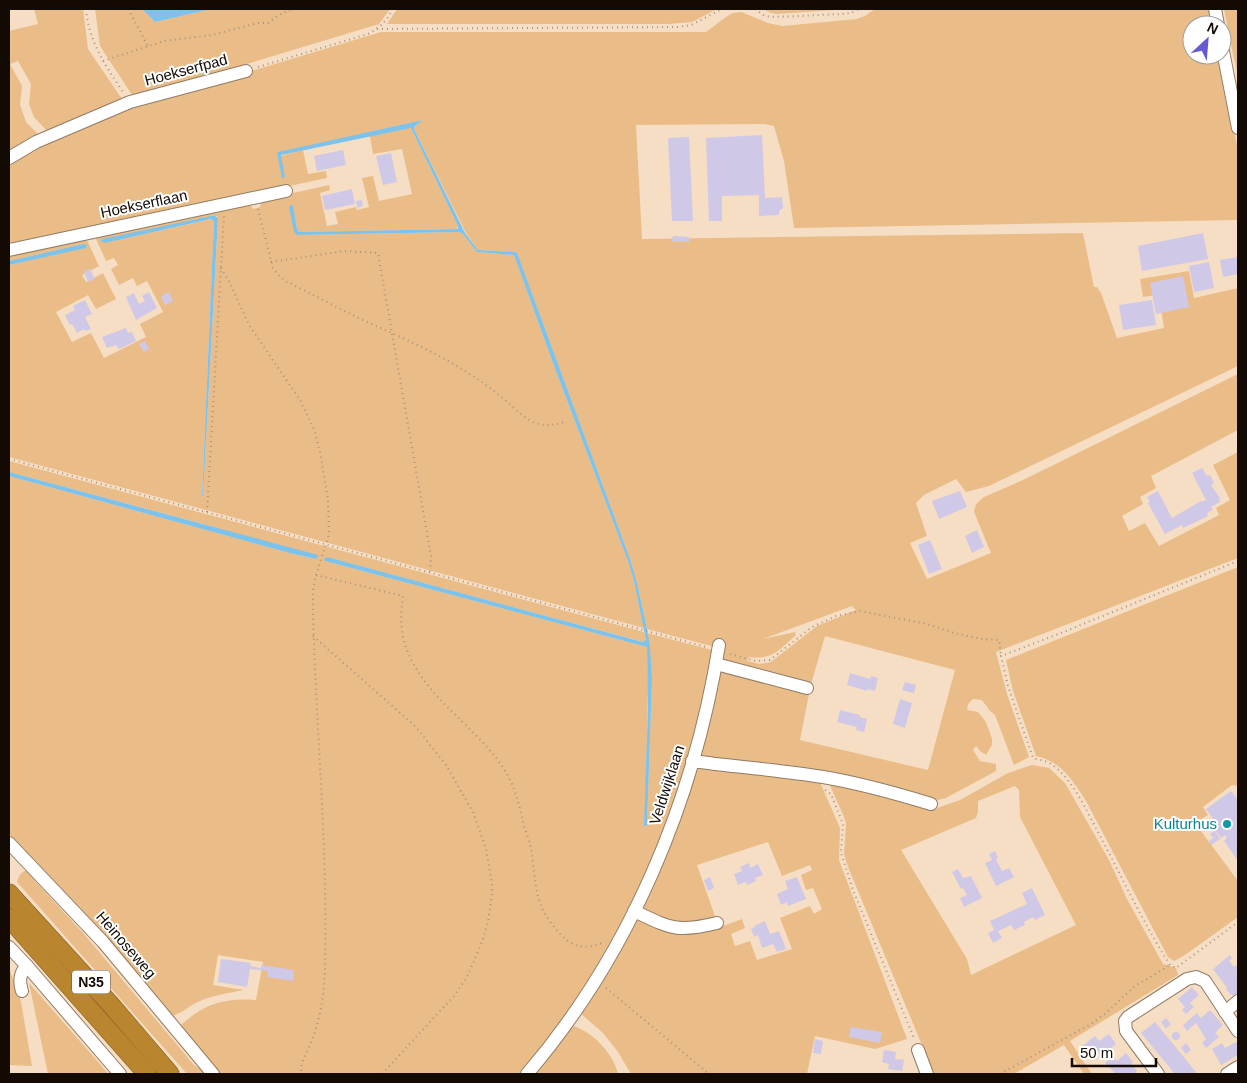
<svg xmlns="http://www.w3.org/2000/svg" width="1247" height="1083" font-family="Arial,sans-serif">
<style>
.green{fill:#eabc87;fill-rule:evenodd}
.water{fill:#7cc2eb}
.building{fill:#d0c8e7}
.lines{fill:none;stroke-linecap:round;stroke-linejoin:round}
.minor-casing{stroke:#917b63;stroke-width:14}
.highway-casing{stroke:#7f5a1f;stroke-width:19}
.path{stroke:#a69380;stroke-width:2;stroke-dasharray:1 4;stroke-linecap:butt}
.minor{stroke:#fff;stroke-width:12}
.highway{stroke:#b9852e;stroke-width:18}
.culture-dot{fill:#0f9aa8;stroke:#fff;stroke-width:2}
.labels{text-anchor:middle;stroke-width:4;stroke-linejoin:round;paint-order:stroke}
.shield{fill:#fff;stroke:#59544f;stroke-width:1}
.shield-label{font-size:14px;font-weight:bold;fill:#120a03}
.street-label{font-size:15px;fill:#120a03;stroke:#fff}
.culture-label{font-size:15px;fill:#0d838f;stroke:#fff;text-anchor:end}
</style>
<rect width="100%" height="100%" fill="#f6dec4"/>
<g class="green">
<path d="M34,9H83L88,49L124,102L49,133L34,117L29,104L31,84L18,61L10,64L22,86L20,105L26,122L41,137L9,154V31L38,24Z"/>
<path d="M95,9H142L155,22L212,9H390L379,24L134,98L100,46Z"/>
<path d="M397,9H717L692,22L668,24H387Z"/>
<path d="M762,9H761H851L776,14L771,13Z"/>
<path d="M875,9H1209L1213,25H1192V55H1219L1238,150V220L794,228L784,161L774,126L764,124L636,125L642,239L1083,233L1094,287H1097L1101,293L1117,338L1164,328L1159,295L1143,297L1140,279L1189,271L1194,298L1238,288V366L989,486L966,492L956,479L924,495L916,503L927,536L910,543L927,579L991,553L974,512L976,504L984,497L1023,480L1238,374V430L1151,476L1156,488L1140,497L1143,504L1122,516L1129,531L1145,523L1159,546L1219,515L1216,508L1230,500L1213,465L1238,452V558L996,652L1007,694L1029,757L1014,765L995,715L990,711L982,700L973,699L968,704L967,710L978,712L986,722L992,739V745L986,755L980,751L976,746L973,750L980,761L996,764V771L946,798L933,801L700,757L715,647L647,629L637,583L630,559L517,254L514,252L478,250L466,233L414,129L415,126L423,120L277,153L285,177L280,156L303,150L308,174L326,171L327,178L9,246V163L14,159L75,129L138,105L381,32H706L726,17L733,13L741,12L768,23L782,26L857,19L865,16ZM852,606L856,610L817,626L771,662L760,664L747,661L749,657C773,660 779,650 796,635L795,632L763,639ZM825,636L955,670L928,770L800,740L811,684Z"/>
<path d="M1224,9H1238V78Z"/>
<path d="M409,128H411L458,226L457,229L299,232L297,229L293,206L297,235L459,232L463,234L477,252L514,255L554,366L628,561L634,581L644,628L9,457V265L87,247L83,244L9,261V253L85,240L88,242L99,266L82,275L86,282L103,273L116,299L96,309L88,295L56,312L72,342L91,333L104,358L146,337L140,324L163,312L147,281L137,286L133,278L119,285L111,269L118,265L114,258L106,261L95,237L250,204L253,209L260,207L262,200L329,185L330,190L320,193L327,226L338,224L335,212L356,207L357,210L369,207L362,178L373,176L379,201L412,194L402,149L373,154L370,136ZM217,216L218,218L203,496L202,497L214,221L212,219L105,243Z"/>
<path d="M9,461L644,632L646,640L644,642L326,557L325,561L647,647L648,687L645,827L647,825L652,679L647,633L712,650L714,653L689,760L642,888L593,978L522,1074H220L180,1027L182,1024C206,1003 225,998 256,1000L263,962L218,955L213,985L244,990C229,993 213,995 198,1002C188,1006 182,1014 171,1016L53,881L9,834V476L293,554L316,559L207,525L9,472Z"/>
<path d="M1238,567V786L1232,785L1203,807L1208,815L1195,823L1238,881V917L1185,955L1174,961L1168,957L1086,801C1073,781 1061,761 1036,756L1013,691L1006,660Z"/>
<path d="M1032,765L1049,768L1065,783L1109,860L1127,899L1163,964L1176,968L1178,975L1070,1041L1092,1074H1084L1064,1045L1014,1074H934L848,867L844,854L846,823L844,817L828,781L937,808L960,800L1008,773ZM1015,786L1019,790L1020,817L1076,925L971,975L967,959L901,850L976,818L978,812V801Z"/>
<path d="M697,768L819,780L840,828L839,860L907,1039L875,1049L815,1036L807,1074H631L618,1052L603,1033L579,1012L635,916C649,922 664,931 678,934C699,937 723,926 742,919L745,928L731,934L735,946L750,941L757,960L792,949L780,918L810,906L814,914L822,909L813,888L806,890L801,875L812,870L810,865L782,876L768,842L697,865L716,919L685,926L641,910Z"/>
<path d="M28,870L34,880L84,934L194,1065L207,1074H187L17,882C19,876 21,871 28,870Z"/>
<path d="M9,968L21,1002L32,1066L9,1065Z"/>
<path d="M29,983L100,1064L108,1074H48Z"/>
<path d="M569,1025C591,1029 613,1053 618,1074H531Z"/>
</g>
<g class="water">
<path d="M142,9H212L155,22Z"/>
<path d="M423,120L415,126L414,129L465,233L478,250L514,252L517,253L630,559L637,583L647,629L650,648L652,679L647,825L646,826H644L648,707L647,647L325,561L324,559L327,557L643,642L646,640L634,581L628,561L554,366L514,255L477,252L463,234L459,232L297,235L294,232L289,207L291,205L293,206L297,229L299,232L458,229V226L411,128L281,155L285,177L282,178L277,153L278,152Z"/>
<path d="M211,216H215L218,218L203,496L202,497L214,221L211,219L105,243L100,241L102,239Z"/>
<path d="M83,244L87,245L86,248L9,265V261Z"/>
<path d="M9,472L318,555V556L316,559L293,554L9,476Z"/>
</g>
<g class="building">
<path d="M762,135L765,198L782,197L783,208L779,211V215L759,216V195L722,196V221H709L706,138Z"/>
<path d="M689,137L693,221H672L668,138Z"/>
<path d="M343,150L346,165L317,171L314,156Z"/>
<path d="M391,153L397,182L383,185L376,156Z"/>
<path d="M352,189L355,204L325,210L322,196Z"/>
<path d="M362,200L363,206L357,208L356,201Z"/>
<path d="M1203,233L1208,259L1142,271L1138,246Z"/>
<path d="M673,236L689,237V242H672Z"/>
<path d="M1238,257V274L1223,277L1220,260Z"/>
<path d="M1209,262L1214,288L1194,292L1189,266Z"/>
<path d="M90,269L95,279L88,282L84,272Z"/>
<path d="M1183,276L1189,307L1156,314L1150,283Z"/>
<path d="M149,292L157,308L136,320L126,297L134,293L139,304L145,301L142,296Z"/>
<path d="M169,292L173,301L165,305L161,296Z"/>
<path d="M85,300L92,314L85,317L91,329L85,331L84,329L77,333L72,324L70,325L65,315L75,310L73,306Z"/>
<path d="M1152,300L1156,325L1123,330L1119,305Z"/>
<path d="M126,328L128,333L132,332L136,341L119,349L116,345L107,348L102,337Z"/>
<path d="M145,341L149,349L144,352L139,344Z"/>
<path d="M1202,468L1207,476L1210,475L1214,483L1211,485L1220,498L1219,499L1220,502L1211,507L1213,510L1207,513L1208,515L1206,517L1183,528L1182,525L1165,534L1148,503L1150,502L1147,497L1158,491L1172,518L1201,501V502L1206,500L1192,473Z"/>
<path d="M960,491L967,507L939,519L932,501Z"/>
<path d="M977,530L984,547L972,553L965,536Z"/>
<path d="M930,540L942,569L929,574L918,545Z"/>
<path d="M850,673L870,679L871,676L878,678L875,691L867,689V691L847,685Z"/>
<path d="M905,682L916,685L914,693L902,690Z"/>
<path d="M900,699L912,703L905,728L893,724Z"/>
<path d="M840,710L860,715V717L867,719L864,732L856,730L857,727L837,722Z"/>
<path d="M1231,791L1238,800V861L1224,841L1227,838L1225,835L1221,838L1210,823L1214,820L1206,809Z"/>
<path d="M1215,831L1220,839L1211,845L1209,841L1213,838L1210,834Z"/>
<path d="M995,851L998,858L996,859L1002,871L1009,868L1014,877L996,886L985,863L992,860L989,854Z"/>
<path d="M749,863L750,868L758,864L763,875L755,878L756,881L747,885L746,882L738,885L734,874L742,871L740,867Z"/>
<path d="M958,869L963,878L971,876L982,898L964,907L960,898L967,895L963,888L961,889L952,872Z"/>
<path d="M710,877L714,888L708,891L704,880Z"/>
<path d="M797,877L806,899L788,906L787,902L781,905L777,894L788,889L785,881Z"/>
<path d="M1032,888L1045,915L1035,920L1033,917L1024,922L1025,925L1014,930L1011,925L998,931L1002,938L993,943L988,933L994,930L990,921L1027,904L1022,893Z"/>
<path d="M765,921L770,934L779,931L786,949L777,952L773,944L762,948L758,935L754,937L751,929L755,927L754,926Z"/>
<path d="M1230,955L1232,958L1229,961L1234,967L1238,965V968L1236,970L1238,973V995L1235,998L1232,994L1231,995L1226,989L1227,988L1213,969Z"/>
<path d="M221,959L251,963L250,966L261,968V965L294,970L293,981L267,977L268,971L250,969L247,987L218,982Z"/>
<path d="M1192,987L1199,995L1190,1003L1194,1007L1186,1014L1182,1010L1185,1007L1178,999Z"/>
<path d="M1210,1010L1223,1025L1215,1033L1219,1037L1206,1048L1202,1043L1206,1039L1196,1023L1187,1031L1183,1025L1197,1013L1201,1018Z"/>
<path d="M1166,1018L1171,1024L1166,1029L1161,1022Z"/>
<path d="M1155,1022L1196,1072L1194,1074H1175L1141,1033Z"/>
<path d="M851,1027L882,1032L880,1043L849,1037Z"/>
<circle cx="1176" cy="1036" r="4"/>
<path d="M1109,1034L1116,1044L1101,1056L1094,1046L1086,1053L1081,1047L1095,1036L1099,1041Z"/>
<path d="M815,1039L823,1041L821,1054L813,1053Z"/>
<path d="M1236,1042L1238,1045V1055L1221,1065L1212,1049L1222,1043L1225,1048Z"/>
<path d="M1186,1043L1191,1050L1186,1054L1181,1048Z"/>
<path d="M884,1050L896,1052L895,1059L904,1060L902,1071L888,1069L889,1064L882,1062Z"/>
<path d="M1126,1053L1133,1062L1131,1064L1137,1071L1134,1074H1116L1105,1063L1113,1056L1117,1061Z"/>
</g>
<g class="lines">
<defs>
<g id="minor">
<path d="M1215,9L1218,25"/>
<path d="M1222,46L1238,128"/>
<path d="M9,158L36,142L130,102L246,71"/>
<path d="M9,250L286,191"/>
<path d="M716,664L807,688"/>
<path d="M692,761C736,767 780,770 823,777C859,783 895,793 931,804"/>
<path d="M9,843L103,942L213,1074"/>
<path d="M634,911C670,928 676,933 717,923"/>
<path d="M9,947L27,966L120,1074"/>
<path d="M22,991C19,981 19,973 27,966"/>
<path d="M1225,1012L1238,1001"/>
<path d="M918,1050L927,1074"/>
<path d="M527,1074C630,954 694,801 719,645"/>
<path d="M1158,1074L1126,1031L1125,1021L1128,1017L1187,979L1196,977L1205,981L1238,1031"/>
<path d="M1227,1074L1238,1067"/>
</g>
<g id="highway">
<path d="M9,893L112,1006L170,1074"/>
<path d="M9,918L147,1074"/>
</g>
</defs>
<use href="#minor" class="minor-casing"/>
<use href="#highway" class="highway-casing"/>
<g class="path">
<path d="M86,9C89,42 105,65 123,92"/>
<path d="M128,9L148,46"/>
<path d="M317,9H318"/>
<path d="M755,9L765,16L774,17L842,14L850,13L860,9"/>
<path d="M377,29L679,27L691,25L722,9"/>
<path d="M103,61L164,41L212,35L258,23H268L279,15L292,9"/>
<path d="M258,67L368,34C380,28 387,20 393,9"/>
<path d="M258,209L273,268L278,275L287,282C317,296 346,313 376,326C419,345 462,365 499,395C521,412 532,433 564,422"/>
<path d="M271,262L344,251L378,253L431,556L430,572"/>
<path d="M221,268L229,281L249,325L300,400L314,429L320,452L328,499L329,534L316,575L313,590V612C316,731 328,849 325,968C324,995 320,1025 308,1049C305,1058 299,1065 302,1074"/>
<path d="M9,459L706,647"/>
<path d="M207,512L224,215"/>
<path d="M1238,561L1061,633L1001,656L1008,686L1033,758C1040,760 1048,761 1054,766C1074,782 1085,808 1097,830C1121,875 1142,921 1170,965L1176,968L1238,922"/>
<path d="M316,575L403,596C401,611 400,626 404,641C420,696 474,723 504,769C516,788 519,805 524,826C527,835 531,845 532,855C535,878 535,901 549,920C564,941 576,953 602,943"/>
<path d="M313,636L415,726L446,765L473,812L486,849L492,884V895L488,922L482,942L467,977L454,996L382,1074"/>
<path d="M730,654L756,661L770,660L812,627L836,616L860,611L927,624L954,633L982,639L999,640L1001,656"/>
<path d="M825,790L831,794L843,824L841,853L853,890L914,1038"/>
<path d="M606,988L709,1074"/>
<path d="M1000,1074L1091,1024L1106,1013L1135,986L1170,965"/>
</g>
<use href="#minor" class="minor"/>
<use href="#highway" class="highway"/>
</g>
<circle class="culture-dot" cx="1227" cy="824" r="5"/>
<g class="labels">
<rect class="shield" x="72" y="970.5" width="38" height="23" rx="4"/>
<g class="shield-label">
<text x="91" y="987">N35</text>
</g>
<g class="street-label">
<text transform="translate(186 70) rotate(-15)" y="5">Hoekserfpad</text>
<text transform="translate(144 204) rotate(-12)" y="5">Hoekserflaan</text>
<text transform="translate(667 785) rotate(-72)" y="5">Veldwijklaan</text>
<text transform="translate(126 945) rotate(49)" y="5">Heinoseweg</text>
</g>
<g class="culture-label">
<text x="1217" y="829">Kulturhus</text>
</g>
</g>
<rect width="1247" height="1083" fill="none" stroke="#120a03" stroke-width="20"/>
<g transform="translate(1207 40) rotate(26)"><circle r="24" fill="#ffffff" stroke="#a09d9a"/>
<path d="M0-4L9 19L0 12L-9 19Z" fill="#665ad3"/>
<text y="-8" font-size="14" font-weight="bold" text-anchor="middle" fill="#120a03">N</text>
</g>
<path d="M1072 1058v8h84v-8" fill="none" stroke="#120a03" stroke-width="2.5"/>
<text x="1080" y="1058" font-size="15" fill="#120a03" stroke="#ffffff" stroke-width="4" paint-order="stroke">50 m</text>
</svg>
